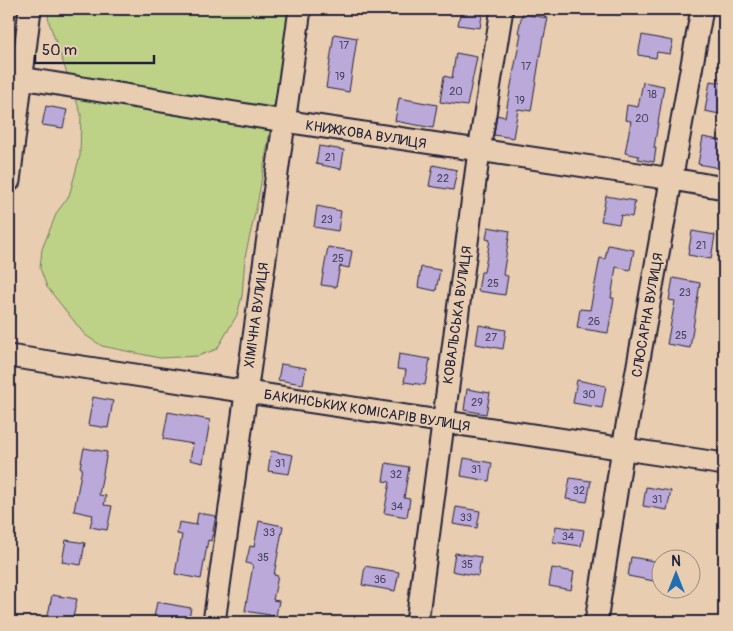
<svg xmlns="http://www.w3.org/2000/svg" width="733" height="631" font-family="Pangolin,sans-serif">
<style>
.green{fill:#bed287;stroke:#707a61}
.building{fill:#bba9d9;stroke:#22223b}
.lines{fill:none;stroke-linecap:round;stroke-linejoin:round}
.minor-casing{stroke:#22223b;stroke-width:25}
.minor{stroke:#e9cdb0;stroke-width:21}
.labels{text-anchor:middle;stroke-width:4;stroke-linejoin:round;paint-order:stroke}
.number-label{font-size:11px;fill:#484462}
.street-label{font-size:14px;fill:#22223b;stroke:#e9cdb0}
</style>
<rect width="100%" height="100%" fill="#e9cdb0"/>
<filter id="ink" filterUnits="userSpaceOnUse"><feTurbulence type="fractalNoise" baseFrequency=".02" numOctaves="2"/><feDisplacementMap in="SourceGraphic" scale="10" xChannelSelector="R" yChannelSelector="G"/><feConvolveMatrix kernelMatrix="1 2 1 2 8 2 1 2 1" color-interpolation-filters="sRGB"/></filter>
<g filter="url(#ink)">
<path class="green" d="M47,9H291L258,200L245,257L242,296L237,315L217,349L198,356L160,358L102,346L85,335L47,287L40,268L42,249L57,212L69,196L80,156L81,114L49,22Z"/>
<g class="building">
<path d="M461,9H483L480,28L458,25Z"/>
<path d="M522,14L548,18L544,37H543L531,111L518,109L513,138L494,135L497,115L505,117L521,33H518Z"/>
<path d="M334,34L357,38L349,92L326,88Z"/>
<path d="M642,35L673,41L670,54L657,52L656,58L638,55Z"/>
<path d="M456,53L477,57L467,106L440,102L444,76L452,78Z"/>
<path d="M710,81L724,83V115L705,111Z"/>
<path d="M643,82L664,86L654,148H656L654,162L638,159L639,156L625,153L631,121L625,120L627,105L638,107Z"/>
<path d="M399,98L437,105L433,128L395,121Z"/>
<path d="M46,106L67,110L63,128L42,125Z"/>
<path d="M703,137L724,141V169L698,164Z"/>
<path d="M319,146L344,150L341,169L316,164Z"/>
<path d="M433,165L457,170L453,190L429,186Z"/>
<path d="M606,196L635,201L632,217L621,215L619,224L601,221Z"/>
<path d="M317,206L341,211L338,231L314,227Z"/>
<path d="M488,227L510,231L503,275L508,276L505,295L478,291L481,272H484L490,240L486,239Z"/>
<path d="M692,231L715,235L711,259L688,255Z"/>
<path d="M608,245L634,250L630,270L616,267L611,298H614L608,333L577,328L580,309L590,310L600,258L605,259Z"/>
<path d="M328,247L352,251L349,268L340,266L336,287L321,285Z"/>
<path d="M421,267L440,270L436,291L418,287Z"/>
<path d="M673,278L700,283L690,348L667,344L675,301L669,300Z"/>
<path d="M479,325L506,330L503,349L476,344Z"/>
<path d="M399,354L430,359L425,385L404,382L406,370L397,369Z"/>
<path d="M281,364L306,368L303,384L278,380Z"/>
<path d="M577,380L606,386L602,408L573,403Z"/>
<path d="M467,389L490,393L486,414L464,410Z"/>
<path d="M93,397L113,401L108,428L88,425Z"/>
<path d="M168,412L210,420L203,463L190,460L193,444L163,439Z"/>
<path d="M84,448L107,452L99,495L106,496L104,505L112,506L107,530L90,527L93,515L74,511L82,468L80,467Z"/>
<path d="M271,451L293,455L289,474L268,471Z"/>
<path d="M464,458L492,463L489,481L461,476Z"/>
<path d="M386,463L409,467L404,498L410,499L407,517L384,513L390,482L383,481Z"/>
<path d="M570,478L591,481L587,502L566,499Z"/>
<path d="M646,487L671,491L667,510L643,506Z"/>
<path d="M456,507L480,511L477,528L453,524Z"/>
<path d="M198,513L216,516L211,541L208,540L201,579L175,574L182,535L177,534L179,522L196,525Z"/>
<path d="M259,521L283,526L274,575L278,576L273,600L279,601L276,616L245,611L253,565L246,563L250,546L254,547Z"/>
<path d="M556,526L584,530L581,546L553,542Z"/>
<path d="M66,540L85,543L81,565L62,562Z"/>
<path d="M455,553L481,557L478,576L452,571Z"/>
<path d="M631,557L660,562L659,582L628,576Z"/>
<path d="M365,566L399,572L395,591L362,585Z"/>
<path d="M552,568L574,572L571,590L549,586Z"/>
<path d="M52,595L77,599L72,622L47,620Z"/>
<path d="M157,602L191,608L188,622H153Z"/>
</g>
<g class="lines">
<defs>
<g id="minor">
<path d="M9,76L284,121L672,179L724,188"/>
<path d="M9,181L30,9"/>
<path d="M9,356L724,464"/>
<path d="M214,622L300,9"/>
<path d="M417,622L479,151L502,9"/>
<path d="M596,622L623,448L702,9"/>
</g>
</defs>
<use href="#minor" class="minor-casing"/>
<use href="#minor" class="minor"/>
</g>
</g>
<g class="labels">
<g class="number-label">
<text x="344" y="49">17</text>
<text x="526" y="70">17</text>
<text x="340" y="80">19</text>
<text x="456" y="95">20</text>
<text x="652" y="98">18</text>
<text x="520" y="104">19</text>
<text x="642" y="122">20</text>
<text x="330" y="161">21</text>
<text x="443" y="182">22</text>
<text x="327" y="223">23</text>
<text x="701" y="249">21</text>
<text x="338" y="262">25</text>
<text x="493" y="287">25</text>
<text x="685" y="296">23</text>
<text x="594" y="325">26</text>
<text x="681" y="339">25</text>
<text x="491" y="341">27</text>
<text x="589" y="398">30</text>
<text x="477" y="406">29</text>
<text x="280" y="467">31</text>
<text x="476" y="473">31</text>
<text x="396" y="478">32</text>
<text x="579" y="494">32</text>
<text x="657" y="503">31</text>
<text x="397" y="510">34</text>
<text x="466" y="521">33</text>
<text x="269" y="536">33</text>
<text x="568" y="540">34</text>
<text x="263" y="561">35</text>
<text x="467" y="568">35</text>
<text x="380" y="583">36</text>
</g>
<g class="street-label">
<text transform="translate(366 134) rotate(9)" y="5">КНИЖКОВА ВУЛИЦЯ</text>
<text transform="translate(256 315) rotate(-82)" y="5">ХІМІЧНА ВУЛИЦЯ</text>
<text transform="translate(457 315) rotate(-82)" y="5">КОВАЛЬСЬКА ВУЛИЦЯ</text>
<text transform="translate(647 315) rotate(-80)" y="5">СЛЮСАРНА ВУЛИЦЯ</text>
<text transform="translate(367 410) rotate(9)" y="5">БАКИНСЬКИХ КОМІСАРІВ ВУЛИЦЯ</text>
</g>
</g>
<rect width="733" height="631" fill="none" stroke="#e9cdb0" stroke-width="30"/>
<rect x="15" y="15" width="703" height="601" fill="none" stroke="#22223b" stroke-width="2" filter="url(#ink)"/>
<g transform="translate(676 574)"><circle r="24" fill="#e9cdb0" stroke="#998981"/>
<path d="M0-4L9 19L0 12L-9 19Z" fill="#1f6fb2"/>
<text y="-8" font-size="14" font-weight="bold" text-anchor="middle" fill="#22223b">N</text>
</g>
<path d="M35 55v8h119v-8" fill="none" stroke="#22223b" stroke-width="2.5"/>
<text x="42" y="55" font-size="15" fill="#22223b" stroke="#e9cdb0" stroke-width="4" paint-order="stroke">50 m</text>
</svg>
